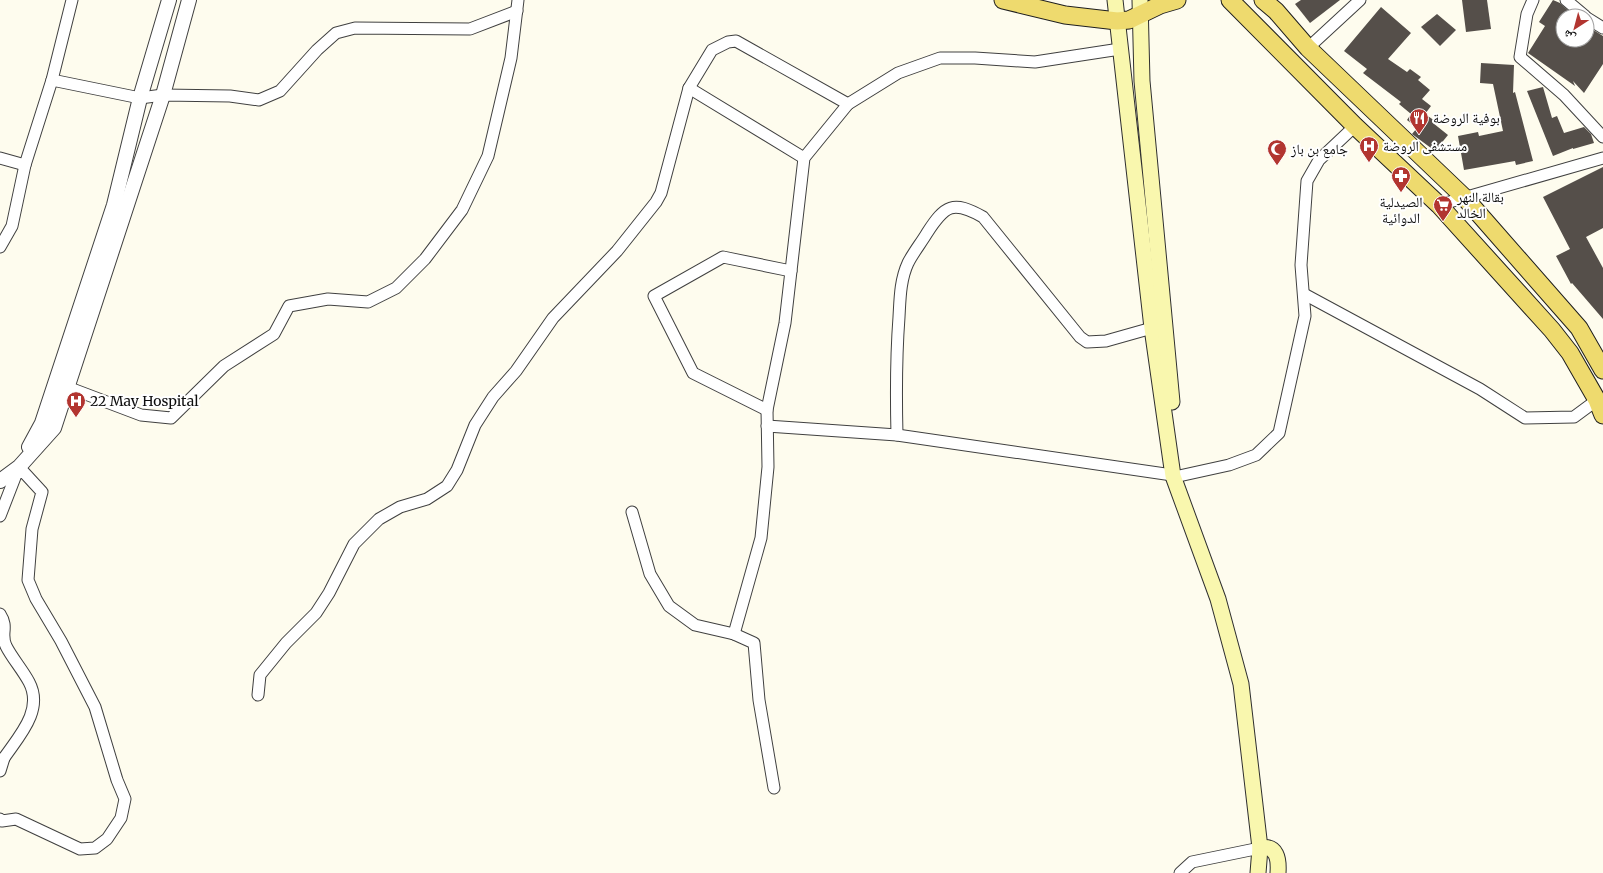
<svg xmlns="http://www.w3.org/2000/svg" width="1603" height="873" font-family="Merriweather,'Noto Naskh Arabic',serif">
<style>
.building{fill:#554f4a}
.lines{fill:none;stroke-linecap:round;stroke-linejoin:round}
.minor-casing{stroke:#404040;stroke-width:13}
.tertiary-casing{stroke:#404040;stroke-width:16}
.secondary-casing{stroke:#2f2f2f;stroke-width:17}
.primary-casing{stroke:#1e1e1e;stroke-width:19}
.minor{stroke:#fff;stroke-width:11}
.tertiary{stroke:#fff;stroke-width:14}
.secondary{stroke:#f9f7ae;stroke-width:15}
.primary{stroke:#eeda6e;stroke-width:17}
.labels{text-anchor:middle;stroke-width:4;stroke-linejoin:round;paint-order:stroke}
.poi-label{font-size:14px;fill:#0d0d0d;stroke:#fff;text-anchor:start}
</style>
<rect width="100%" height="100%" fill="#fefcee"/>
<g class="building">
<path d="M1301,0H1340L1310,23L1295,4Z"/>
<path d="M1462,0H1487L1491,29L1466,32Z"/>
<path d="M1553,0L1560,3L1574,16H1563V40H1587V26L1603,36V64L1584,93L1573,81L1575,86L1528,53L1545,26L1539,22Z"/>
<path d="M1381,7L1411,33L1388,59L1407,72L1410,69L1421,77L1418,80L1430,90L1422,99L1431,106L1425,114L1435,121L1433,123L1448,135L1435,151L1412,134L1417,128L1407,120L1411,114L1399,104L1401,102L1363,73L1367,69L1344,51Z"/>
<path d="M1437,14L1456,30L1440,46L1421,27Z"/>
<path d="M1481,63L1514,65L1513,93L1515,92L1533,161L1516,165L1515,161L1464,170L1458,136L1478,132L1479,136L1503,131L1493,84L1480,83Z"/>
<path d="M1543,87L1552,118L1557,116L1564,133L1584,127L1591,134L1594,143L1573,149V148L1553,156L1527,91Z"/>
<path d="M1603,167V228L1586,237L1603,268V319L1572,283L1571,284L1556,256L1570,249L1543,197Z"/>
</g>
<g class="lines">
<defs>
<g id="minor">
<path d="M1533,0L1527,14L1520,57L1564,95L1603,137"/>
<path d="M1566,0L1585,16"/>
<path d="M1587,18L1603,28"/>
<path d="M1308,48L1360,0"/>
<path d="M52,80L140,98L163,95L230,96L259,100L280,91L317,50L336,33L355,28L470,29L517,11"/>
<path d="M689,88L804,158"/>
<path d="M0,158L25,165"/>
<path d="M1439,205L1603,158"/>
<path d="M0,247L12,226L25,165L52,80L72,0"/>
<path d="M1304,294L1480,389L1525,418L1574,417L1597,400"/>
<path d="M67,387L141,415L171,418L224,366L274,334L289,306L328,299L368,302L396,288L425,259L462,210L488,156L511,58L518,0"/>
<path d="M767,410L693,373L654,296L723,257L791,271"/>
<path d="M767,426L897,435L1179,476L1229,465L1256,455L1279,433L1305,316L1301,265L1307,181L1319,160L1355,126"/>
<path d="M897,435C896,395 896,357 899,317C900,300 900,280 908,263C913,253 921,243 927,233C945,205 953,200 983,217L1080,337L1087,342L1106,341L1152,328"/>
<path d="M632,512L650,574L669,606L695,625L734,634L754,643L759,700L774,788"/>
<path d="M0,516L19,467L42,492L32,529L28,580L36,599L61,641L95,707L117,780L125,799L121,818L107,839L95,848L80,849L16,819L2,821L0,819"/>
<path d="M0,614C9,628 0,633 6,646C12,658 22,669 29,682C44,710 19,736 4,758L0,760"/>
<path d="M734,634L761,538L768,467L767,410L785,323L804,158L848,104L898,73L940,58H975L1035,62L1120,49"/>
<path d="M258,695L260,675L286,643L316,613L329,593L354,544L379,519L400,507L427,499L447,486L457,470L475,425L493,397L516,371L553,318L617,251L656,202L661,193L689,88L712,50L728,42L736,41L848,104"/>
<path d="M0,771L4,758"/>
<path d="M1180,873L1192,862L1260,848"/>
</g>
<g id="tertiary">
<path d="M29,447L42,423L114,205L140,98L169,0"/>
<path d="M0,481L19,467L54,428L163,95L189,0"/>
</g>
<g id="secondary">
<path d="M1115,0L1152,328L1173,476L1218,599L1241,684L1260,848L1258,873"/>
<path d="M1140,0L1142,81L1172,402"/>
<path d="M1260,848C1277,845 1279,859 1278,873"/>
</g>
<g id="primary">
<path d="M1003,0L1065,15L1117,21L1129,20L1160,5L1177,0"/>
<path d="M1230,0L1355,126L1439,205L1552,330L1570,353L1597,400L1603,415"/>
<path d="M1263,0L1276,11L1308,48L1465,198L1579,328L1603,370"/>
</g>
</defs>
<use href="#minor" class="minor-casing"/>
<use href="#tertiary" class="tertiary-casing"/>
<use href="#secondary" class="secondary-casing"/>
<use href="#primary" class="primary-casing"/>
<use href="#minor" class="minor"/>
<use href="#tertiary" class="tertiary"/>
<use href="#secondary" class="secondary"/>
<use href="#primary" class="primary"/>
</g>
<defs>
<symbol id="restaurant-pin" viewBox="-11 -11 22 30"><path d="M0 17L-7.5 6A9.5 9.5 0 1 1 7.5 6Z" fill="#b23530" stroke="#fff"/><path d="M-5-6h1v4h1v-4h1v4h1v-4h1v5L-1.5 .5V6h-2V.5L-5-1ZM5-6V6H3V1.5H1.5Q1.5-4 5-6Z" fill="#fff"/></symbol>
<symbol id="hospital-pin" viewBox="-11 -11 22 30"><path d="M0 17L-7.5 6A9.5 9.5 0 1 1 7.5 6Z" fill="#b23530" stroke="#fff"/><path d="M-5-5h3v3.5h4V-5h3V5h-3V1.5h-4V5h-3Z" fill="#fff"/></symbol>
<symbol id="mosque-pin" viewBox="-11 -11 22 30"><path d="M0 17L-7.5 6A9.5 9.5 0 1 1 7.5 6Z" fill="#b23530" stroke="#fff"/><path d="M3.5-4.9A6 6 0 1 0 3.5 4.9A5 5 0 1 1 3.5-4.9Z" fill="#fff"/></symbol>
<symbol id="pharmacy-pin" viewBox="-11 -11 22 30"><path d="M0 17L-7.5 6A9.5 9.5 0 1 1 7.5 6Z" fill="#b23530" stroke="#fff"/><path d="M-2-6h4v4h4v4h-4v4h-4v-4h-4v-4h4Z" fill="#fff"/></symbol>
<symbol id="supermarket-pin" viewBox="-11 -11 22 30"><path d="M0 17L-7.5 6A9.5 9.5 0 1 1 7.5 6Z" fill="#b23530" stroke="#fff"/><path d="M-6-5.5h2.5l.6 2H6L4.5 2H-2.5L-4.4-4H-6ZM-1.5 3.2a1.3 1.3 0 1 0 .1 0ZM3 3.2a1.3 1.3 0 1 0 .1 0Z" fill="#fff"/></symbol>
</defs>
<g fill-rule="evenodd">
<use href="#restaurant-pin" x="1408" y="107" width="22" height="30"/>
<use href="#hospital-pin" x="1358" y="135" width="22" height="30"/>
<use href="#mosque-pin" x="1266" y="138" width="22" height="30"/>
<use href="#pharmacy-pin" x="1390" y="165" width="22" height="30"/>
<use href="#supermarket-pin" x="1432" y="194" width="22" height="30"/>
<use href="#hospital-pin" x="65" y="390" width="22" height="30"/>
</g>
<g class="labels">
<g class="poi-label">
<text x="1433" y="123">بوفية الروضة</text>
<text x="1383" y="151">مستشفى الروضة</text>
<text x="1291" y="154">جامع بن باز</text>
<text x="1457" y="202">بقالة النهر<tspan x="1457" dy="16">الخالد</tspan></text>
<text x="1401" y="207" text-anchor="middle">الصيدلية<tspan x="1401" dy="16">الدوائية</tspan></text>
<text x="90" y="406">22 May Hospital</text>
</g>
</g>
<g transform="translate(1575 28) rotate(216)"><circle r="19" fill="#ffffff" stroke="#9e9e9e"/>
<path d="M0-3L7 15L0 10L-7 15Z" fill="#b23530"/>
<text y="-6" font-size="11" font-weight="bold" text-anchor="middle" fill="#0d0d0d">ش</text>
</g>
</svg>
